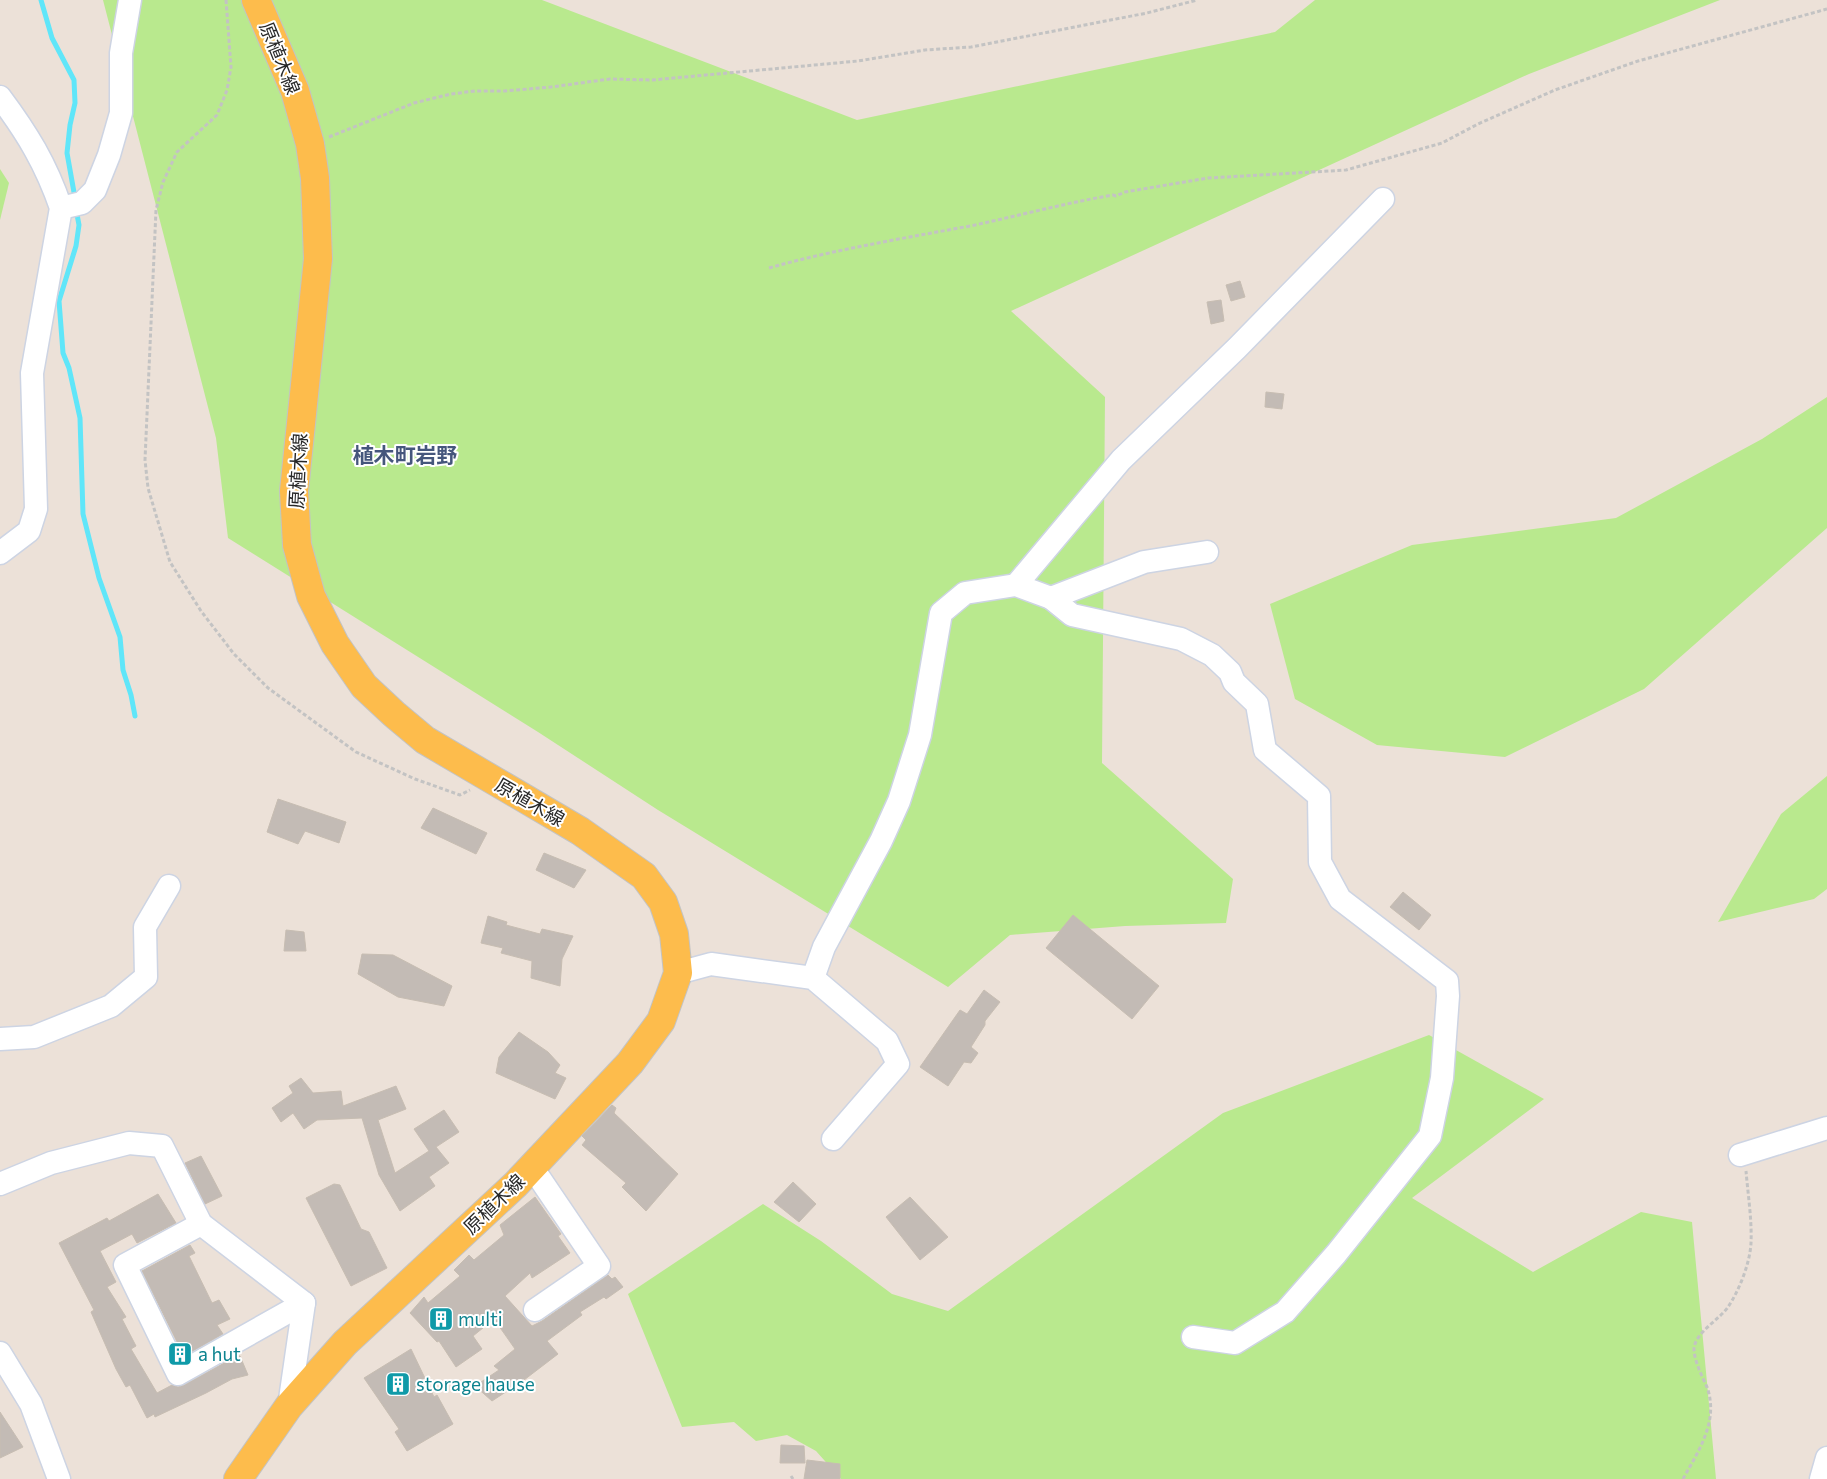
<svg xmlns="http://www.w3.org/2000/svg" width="1827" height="1479" font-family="Commissioner,'Noto Sans JP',sans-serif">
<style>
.green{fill:#b9e98e}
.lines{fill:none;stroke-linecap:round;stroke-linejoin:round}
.stream{stroke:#60e6f9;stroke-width:5}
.building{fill:#c3bbb5;stroke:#c7bdb2}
.minor-casing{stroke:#cdd4e3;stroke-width:25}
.major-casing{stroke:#c3c3c3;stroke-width:30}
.path{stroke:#c3c3c3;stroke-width:3;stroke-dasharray:4 2.5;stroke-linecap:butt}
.minor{stroke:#fff;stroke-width:22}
.major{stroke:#fdbc4c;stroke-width:28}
.labels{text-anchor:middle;stroke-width:4;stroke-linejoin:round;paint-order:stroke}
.street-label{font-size:19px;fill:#282828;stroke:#fff}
.culture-label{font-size:19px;fill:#0d838f;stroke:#fff;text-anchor:start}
.quarter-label{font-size:21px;font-weight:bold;fill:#45567c;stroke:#fff}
</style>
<rect width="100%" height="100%" fill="#ece1d8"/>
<g class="green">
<path d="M103,0H542L857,120L1275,32L1315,0H1720L1529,74L1011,311L1105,397L1102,763L1233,879L1226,923L1125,926L1010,935L948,987L658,810L538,732L228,538L216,438Z"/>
<path d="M0,169L9,183L0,220Z"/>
<path d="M1827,397V528L1644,689L1505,757L1377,745L1295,699L1270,604L1412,545L1616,518L1762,439Z"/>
<path d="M1827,776V889L1814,899L1718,922L1781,814Z"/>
<path d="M1429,1035L1544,1099L1412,1198L1533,1272L1641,1212L1692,1222L1716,1479H841L816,1451L787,1435L756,1441L734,1422L682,1427L628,1294L763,1204L821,1241L892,1294L948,1311L1223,1113Z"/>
</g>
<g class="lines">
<g class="stream">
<path d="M41,0L52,38L74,80L75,103L70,125L67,153L75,198"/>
<path d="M76,209L79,225L76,246L59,301L63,353L69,368L80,418L83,514L99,578L120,637L123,670L131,695L135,716"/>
</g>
</g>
<g class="building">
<path d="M1240,281L1245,297L1231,301L1226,285Z"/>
<path d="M1221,300L1224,321L1211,324L1207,302Z"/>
<path d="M1266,392L1284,394L1282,409L1265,407Z"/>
<path d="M278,799L346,822L339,843L305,831L298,844L267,832Z"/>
<path d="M433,808L487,833L476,854L421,828Z"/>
<path d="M544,853L586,870L574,888L536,870Z"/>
<path d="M1403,892L1431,915L1419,930L1390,907Z"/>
<path d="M1073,915L1159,986L1132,1019L1046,948Z"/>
<path d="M488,916L507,922L506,925L540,934L542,929L573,936L562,959L560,986L531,978L532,961L501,953L503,948L481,943Z"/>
<path d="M286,930L304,932L306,951H284Z"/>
<path d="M362,954L393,955L452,986L444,1006L398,997L358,974Z"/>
<path d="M984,990L1000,1002L985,1021V1025L971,1047L978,1053L971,1063L964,1062L948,1086L920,1067L960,1010L967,1014Z"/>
<path d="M519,1032L548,1052L560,1065L555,1073L566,1078L555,1099L496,1073L499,1057Z"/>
<path d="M301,1078L313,1093L341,1091L343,1106L396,1086L406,1109L378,1120L395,1173L429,1151L414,1129L444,1110L459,1132L436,1147L449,1163L429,1177L435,1186L400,1211L379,1175L362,1118L317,1120L304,1129L293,1113L281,1122L272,1108L293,1093L289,1086Z"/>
<path d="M612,1105L616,1108L614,1113L678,1174L646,1211L622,1187L626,1183L582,1145L586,1140L582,1136Z"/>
<path d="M201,1156L222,1196L205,1204L185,1163Z"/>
<path d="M793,1182L816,1204L799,1222L774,1202Z"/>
<path d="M334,1184L340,1185L361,1229L369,1232L387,1268L351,1286L306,1198Z"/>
<path d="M158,1194L176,1223L137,1243L132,1234L100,1251L116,1282L107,1287L126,1317L122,1319L136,1346L131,1349L157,1393L172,1385L178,1387L184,1385L237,1356H240L248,1375L232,1379L206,1393L155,1417L154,1414L147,1418L130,1385L126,1387L116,1369L91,1312L94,1310L59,1243L107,1218L109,1221Z"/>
<path d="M535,1197L561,1234L558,1236L570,1253L532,1278L530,1273L505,1296L532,1326L542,1321L608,1275L612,1279L615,1277L623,1287L606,1299L604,1297L580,1312L582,1315L547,1341L558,1354L524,1380L492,1401L475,1386L499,1370L494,1366L515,1349L494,1319L473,1336L482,1349L456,1367L439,1341L437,1342L410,1313L424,1297L428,1303L460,1276L454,1270L469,1255L474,1260L504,1235L500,1225Z"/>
<path d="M910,1197L948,1237L920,1260L886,1217Z"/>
<path d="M190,1245L195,1253L189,1256L212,1303L219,1300L230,1319L217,1325L223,1334L184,1356L142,1271Z"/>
<path d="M411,1349L434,1397L437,1395L453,1424L407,1451L395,1432L399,1429L364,1378Z"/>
<path d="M0,1412L23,1447L0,1458Z"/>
<path d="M781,1445L804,1446L805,1463H780Z"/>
<path d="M807,1460L840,1464V1479H804Z"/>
</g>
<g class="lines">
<defs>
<g id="minor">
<path d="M0,97C27,133 46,164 61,208L32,373L36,509L29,531L0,553"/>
<path d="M61,208L82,203L95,190L109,155L121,113V53L130,0"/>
<path d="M1016,585L1121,460L1237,348L1383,199"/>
<path d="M1051,598L1072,615L1181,639L1212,655L1230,672L1234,682L1257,704L1265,750L1319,796L1320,862L1340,899L1447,981L1448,996L1442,1078L1430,1136L1336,1254L1285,1312L1235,1343L1193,1337"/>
<path d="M678,973L711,964L813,978L887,1041L898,1064L833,1139"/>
<path d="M813,978L824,947L881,841L899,801L920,735L941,613L965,593L1016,585L1051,598L1144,562L1207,552"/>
<path d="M0,1039L34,1037L111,1006L146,977L145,927L169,886"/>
<path d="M1740,1155L1827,1128"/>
<path d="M532,1167L599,1266L535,1310"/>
<path d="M0,1184L51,1163L129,1143L162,1146L201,1224L304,1303L289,1406"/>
<path d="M201,1224L125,1265L178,1374L304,1303"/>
<path d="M0,1353L31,1404L59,1479"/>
<path d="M1821,1479L1827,1458"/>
</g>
<path id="major" d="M238,1479L289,1406L345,1343L516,1184L630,1063L661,1021L678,973L674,934L663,902L644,876L580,831L425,740L394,714L364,686L335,644L311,596L297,545L294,491L318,259L315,178L310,144L295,91L256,0"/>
</defs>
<use href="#minor" class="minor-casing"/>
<use href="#major" class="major-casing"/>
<g class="path">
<path d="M226,0L231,67L227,90L217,115L177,152L163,182L156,210L145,460L148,488L170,562L201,611L234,654L268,688L356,752L415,779L460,795L470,790"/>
<path d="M329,137L414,103L451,94L475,91H505L551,87L610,79L652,80L858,61L925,50L971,47L1147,13L1197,0"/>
<path d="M769,268C836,249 906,238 975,225C1021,215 1066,203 1113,195L1116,196L1125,192L1208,178L1346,170L1442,143L1478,124L1555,90L1638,61L1827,9"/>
<path d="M791,1476L793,1479"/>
<path d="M1683,1479C1699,1450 1719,1421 1707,1387C1702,1376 1694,1361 1694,1348C1696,1332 1720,1319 1728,1307C1739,1291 1750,1263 1751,1243C1752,1220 1748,1195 1746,1171"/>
</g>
<use href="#minor" class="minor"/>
<use href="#major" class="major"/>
</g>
<defs>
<symbol id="building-square" viewBox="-11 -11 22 22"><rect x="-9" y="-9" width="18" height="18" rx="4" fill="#0f9aa8" stroke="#fff"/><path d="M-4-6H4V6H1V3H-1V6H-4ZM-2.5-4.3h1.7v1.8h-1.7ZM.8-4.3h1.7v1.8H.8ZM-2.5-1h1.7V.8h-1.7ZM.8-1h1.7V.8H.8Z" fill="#fff"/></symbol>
</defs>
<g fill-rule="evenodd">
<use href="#building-square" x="427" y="1305" width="28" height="28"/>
<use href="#building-square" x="166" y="1340" width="28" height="28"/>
<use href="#building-square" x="384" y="1370" width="28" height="28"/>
</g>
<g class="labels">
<g class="street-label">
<text transform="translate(280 58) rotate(68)" y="7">原植木線</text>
<text transform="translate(298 471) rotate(-87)" y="7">原植木線</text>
<text transform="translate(530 802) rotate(30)" y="7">原植木線</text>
<text transform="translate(494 1204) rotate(-44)" y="7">原植木線</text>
</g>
<g class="culture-label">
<text x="458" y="1326">multi</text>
<text x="198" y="1361">a hut</text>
<text x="416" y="1391">storage hause</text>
</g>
<g class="quarter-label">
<text x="405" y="463">植木町岩野</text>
</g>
</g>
</svg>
